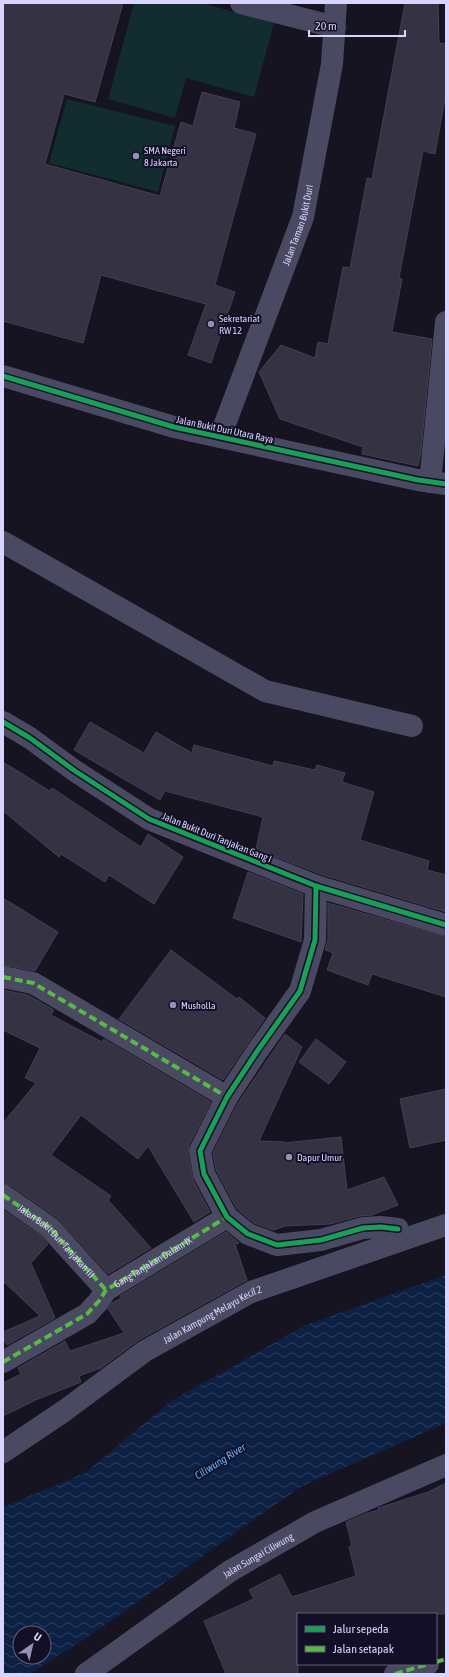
<svg xmlns="http://www.w3.org/2000/svg" width="449" height="1677" font-family="'Asap Condensed',sans-serif">
<style>
.garden{fill:#132c2d}
.water{fill:url(#water-waves);fill-rule:evenodd}
.building{fill:#343243;stroke:#433f54}
.lines{fill:none;stroke-linecap:round;stroke-linejoin:round}
.minor{stroke:#4a4962;stroke-width:22}
.quiet{stroke:#58b947;stroke-width:4;stroke-dasharray:8 4;stroke-linecap:butt}
.cycleway-casing{stroke:#130f26;stroke-width:8}
.cycleway{stroke:#1a9f57;stroke-width:5}
.poi-dot{fill:#9591b1;stroke:#130f26;stroke-width:1.5}
.labels{text-anchor:middle;stroke-width:4;stroke-linejoin:round;paint-order:stroke}
.poi-label{font-size:10px;fill:#d9d4ff;stroke:#130f26;text-anchor:start}
.street-label{font-size:10px;fill:#d9d4ff;stroke:#130f26}
.water-label{font-size:11px;font-style:italic;fill:#62b6ff;stroke:#130f26}
</style>
<defs>
<pattern id="water-waves" width="16" height="10" patternUnits="userSpaceOnUse"><rect width="16" height="10" fill="#0d2144"/><path d="M0 5q4-4 8 0t8 0" fill="none" stroke="#304060"/></pattern>
</defs>
<rect width="100%" height="100%" fill="#161421"/>
<g class="garden">
<path d="M134,3H202L274,23L254,97L186,78L175,118L108,99Z"/>
<path d="M67,99L175,126L158,192L49,163Z"/>
</g>
<path class="water" d="M446,1275V1423L302,1486L88,1637L30,1674H3V1507L85,1473L171,1401L306,1325ZM20,1633H44V1657H20Z"/>
<g class="building">
<path d="M3,3H123L95,102L64,94L45,164L160,196L181,122L193,126L202,92L240,102L234,128L256,134L215,285L235,292L211,363L188,355L206,304L101,275L83,343L3,321Z"/>
<path d="M405,3H438L439,43L446,44V93L435,154L423,151L399,278L402,279L392,332L432,339L421,451L418,466L362,454L363,447L280,419L259,372L281,345L315,358L318,342L328,344L343,267L350,268L367,178L372,179Z"/>
<path d="M90,722L144,753L156,732L192,753L194,745L273,766L274,761L315,770L317,765L345,773L342,782L374,792L360,840L429,861L427,870L446,875V912L320,874L256,849L263,817L165,791L160,800L74,750Z"/>
<path d="M3,762L50,791L52,788L141,847L148,834L183,857L154,904L109,875L105,882L61,854L59,857L3,811Z"/>
<path d="M248,872L303,894L301,942L233,918Z"/>
<path d="M3,898L58,932L35,971L3,965Z"/>
<path d="M328,903L446,937V997L372,974L368,985L327,970L333,953L325,950L328,940Z"/>
<path d="M171,950L237,999L239,997L265,1018L223,1080L119,1019Z"/>
<path d="M3,990L28,995L54,1010L51,1015L102,1042L104,1039L211,1102L189,1145L188,1153L193,1180L210,1212L194,1222L148,1146L138,1159L81,1115L51,1155L111,1196L108,1200L151,1248L108,1274L56,1217L10,1185L3,1183V1123L36,1083L25,1078L40,1048L3,1030Z"/>
<path d="M285,1034L302,1047L259,1141L285,1142L284,1143L341,1137L347,1190L384,1177L398,1205L372,1215L360,1216L330,1224L285,1226L273,1230L254,1223L237,1209L216,1170L213,1153L238,1103Z"/>
<path d="M316,1039L346,1062L329,1084L299,1062Z"/>
<path d="M446,1089V1140L410,1148L400,1099Z"/>
<path d="M3,1210L41,1236L48,1244L31,1263L55,1318L7,1345L3,1338V1332L40,1316L3,1281Z"/>
<path d="M226,1232L239,1243L235,1244L247,1280L139,1340L101,1368L79,1376L81,1382L38,1399L3,1416V1383L21,1374L18,1368L65,1341L70,1351L124,1333L108,1309L112,1303L121,1298L120,1296Z"/>
<path d="M446,1483V1614H298V1674H226L204,1621L254,1599L249,1590L280,1574L292,1597L356,1576L349,1547L352,1546L346,1522L367,1513L379,1510L378,1508L428,1492Z"/>
</g>
<g class="lines">
<g class="minor">
<path d="M241,3L335,27"/>
<path d="M3,376L174,427L418,480L446,484"/>
<path id="s1" d="M220,437L303,217L332,64L336,3"/>
<path d="M430,482L446,322"/>
<path d="M3,542L265,691L412,726"/>
<path d="M3,722L30,738L75,771L149,819L316,886L446,925"/>
<path d="M316,886L315,940L300,991L258,1050L227,1097L200,1151L204,1174L227,1217L248,1234L277,1245L321,1240L363,1228L381,1227L398,1229"/>
<path d="M3,977L33,983L227,1097"/>
<path d="M3,1195L49,1227L106,1290"/>
<path d="M3,1362L87,1314L99,1301L106,1290L227,1217"/>
<path id="s2" d="M3,1452L64,1411L145,1351L251,1292L446,1225"/>
<path id="s3" d="M86,1674L230,1571L315,1522L446,1465"/>
<path d="M395,1674L428,1664"/>
</g>
<g class="quiet">
<path d="M3,977L33,983L227,1097"/>
<path id="s4" d="M3,1195L49,1227L106,1290"/>
<path id="s5" d="M3,1362L87,1314L99,1301L106,1290L227,1217"/>
<path d="M436,1662L446,1659"/>
<path d="M395,1674L428,1664"/>
</g>
<defs>
<g id="cycleway">
<path d="M3,376L174,427L418,480L446,484"/>
<path d="M3,722L30,738L75,771L149,819L316,886L446,925"/>
<path d="M316,886L315,940L300,991L258,1050L227,1097L200,1151L204,1174L227,1217L248,1234L277,1245L321,1240L363,1228L381,1227L398,1229"/>
</g>
</defs>
<use href="#cycleway" class="cycleway-casing"/>
<use href="#cycleway" class="cycleway"/>
</g>
<g class="poi-dot">
<circle cx="136" cy="156" r="4"/>
<circle cx="211" cy="324" r="4"/>
<circle cx="173" cy="1005" r="4"/>
<circle cx="289" cy="1157" r="4"/>
</g>
<g class="labels">
<g class="poi-label">
<text x="144" y="154">SMA Negeri<tspan x="144" dy="12">8 Jakarta</tspan></text>
<text x="219" y="322">Sekretariat<tspan x="219" dy="12">RW 12</tspan></text>
<text x="181" y="1009">Musholla</text>
<text x="297" y="1161">Dapur Umur</text>
</g>
<g class="street-label">
<text dy="4" stroke="none"><textPath href="#s1" startOffset="226">Jalan Taman Bukit Duri</textPath></text>
<text transform="translate(225 429) rotate(12)" y="4">Jalan Bukit Duri Utara Raya</text>
<text transform="translate(217 837) rotate(22)" y="4">Jalan Bukit Duri Tanjakan Gang I</text>
<text dy="4" stroke="none"><textPath href="#s4" startOffset="71">Jalan Bukit Duri Tanjakan III</textPath></text>
<text dy="4" stroke="none"><textPath href="#s5" startOffset="182">Gang Tanjakan Dalam IX</textPath></text>
<text dy="4" stroke="none"><textPath href="#s2" startOffset="251">Jalan Kampung Melayu Kecil 2</textPath></text>
<text dy="4" stroke="none"><textPath href="#s3" startOffset="209">Jalan Sungai Ciliwung</textPath></text>
</g>
<g class="water-label">
<text transform="translate(220 1461) rotate(-32)" y="4">Ciliwung River</text>
</g>
</g>
<rect width="449" height="1677" fill="none" stroke="#d9d4ff" stroke-width="8"/>
<rect x="297" y="1613" width="140" height="52" fill="#130f26" stroke="#625e7d"/>
<rect x="305" y="1626" width="20" height="6" fill="#1a9f57" stroke="#625e7d"/>
<text x="333" y="1633" font-size="12" fill="#d9d4ff">Jalur sepeda</text>
<rect x="305" y="1646" width="20" height="6" fill="#58b947" stroke="#625e7d"/>
<text x="333" y="1653" font-size="12" fill="#d9d4ff">Jalan setapak</text>
<g transform="translate(32 1645) rotate(34)"><circle r="19" fill="#130f26" stroke="#625e7d"/>
<path d="M0-3L7 15L0 10L-7 15Z" fill="#9591b1"/>
<text y="-6" font-size="11" font-weight="bold" text-anchor="middle" fill="#d9d4ff">U</text>
</g>
<path d="M309 30v6h96v-6" fill="none" stroke="#d9d4ff" stroke-width="2"/>
<text x="315" y="30" font-size="12" fill="#d9d4ff" stroke="#130f26" stroke-width="3" paint-order="stroke">20 m</text>
</svg>
